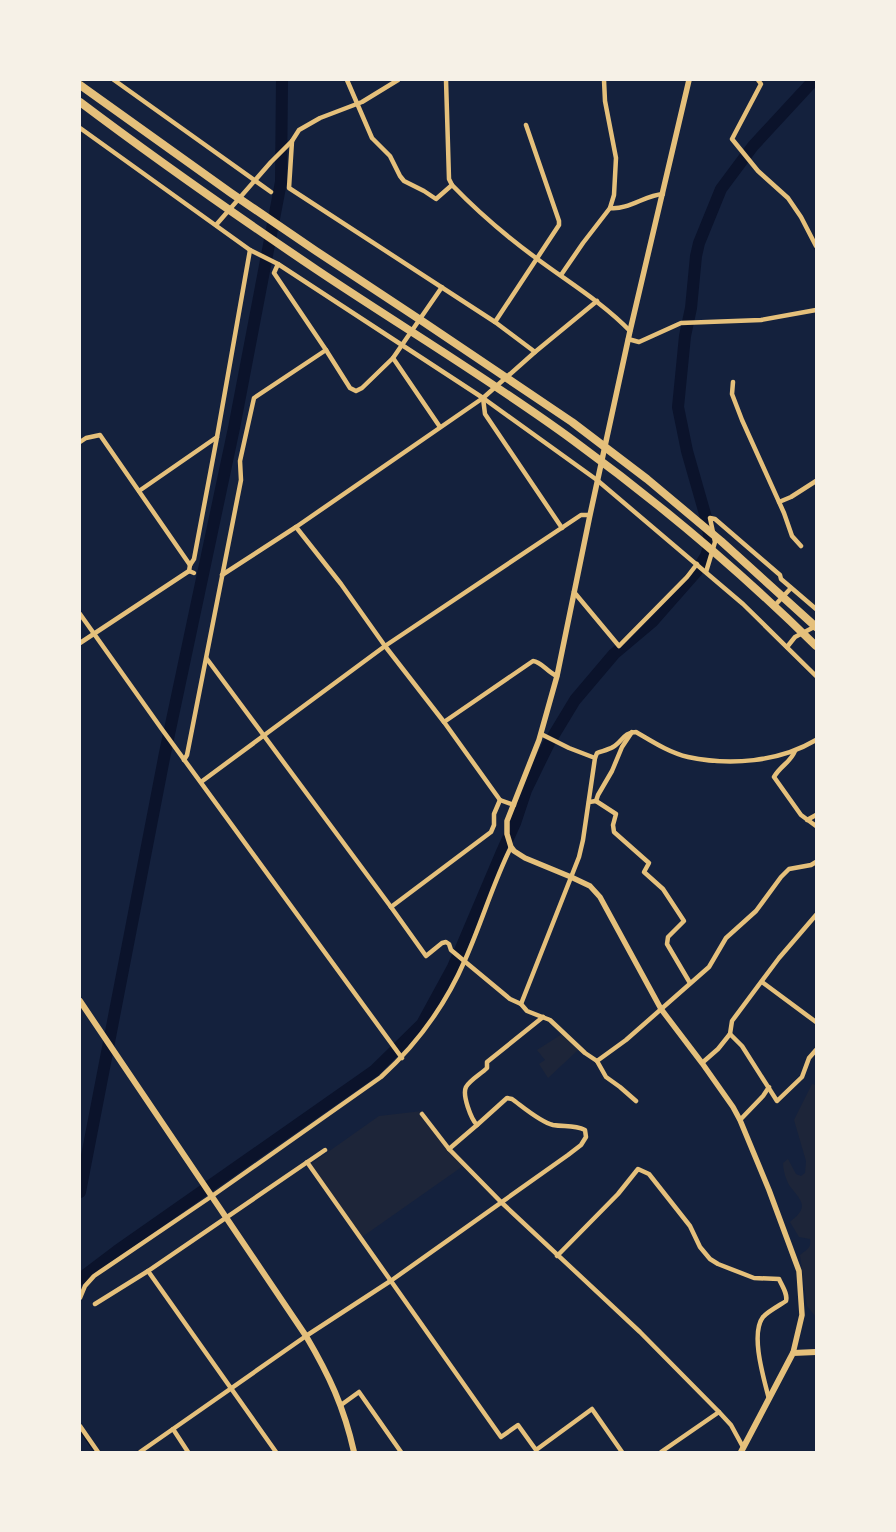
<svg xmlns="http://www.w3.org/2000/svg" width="896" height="1532" font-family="'DejaVu Sans',sans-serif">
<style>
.green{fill:#1d2539}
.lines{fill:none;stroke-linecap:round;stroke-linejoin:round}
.stream{stroke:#0b132b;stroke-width:2}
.river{stroke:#0b132b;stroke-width:12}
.minor{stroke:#e5c07b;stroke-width:4.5}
.tertiary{stroke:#e5c07b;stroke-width:5.5}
.secondary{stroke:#e5c07b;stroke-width:6}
.motorway{stroke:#e5c07b;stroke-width:8}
</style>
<rect width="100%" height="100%" fill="#14213d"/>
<g class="green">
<path d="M562,1034L578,1050L548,1078L539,1064L545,1060L537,1050Z"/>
<path d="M812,1084L816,1085V1317L807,1306L800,1255C806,1250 812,1248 810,1239L799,1237L790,1222C793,1219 799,1215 801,1210C806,1201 791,1190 788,1183C785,1177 783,1169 783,1163L788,1159L796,1174L801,1176L805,1173L806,1161L794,1120Z"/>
<path d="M422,1111L449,1149L463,1166L362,1237L311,1164L379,1116Z"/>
</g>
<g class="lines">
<path class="stream" d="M80,1431L95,1452"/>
<g class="river">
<path d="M80,1192L165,753L234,428L281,182L282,80"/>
<path d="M80,1279L117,1251L374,1071L422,1024L453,967L501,854L515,823L526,790L549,743L575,700L614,654L652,622L696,572L706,556L710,543L707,521L687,451L678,407L685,336L691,308L696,256L699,243L721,189L753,146L814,80"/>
</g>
<g class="minor">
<path d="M114,80L271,192"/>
<path d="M347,80L372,138L390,156L400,176L404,181L424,191L436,199L452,185"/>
<path d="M446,80L449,179L452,185C478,212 506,236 536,258C568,282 602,302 630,331"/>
<path d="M758,80L761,84L732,139L758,171L788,198L801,217L816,246"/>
<path d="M80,128L250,250L278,264L483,398L597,480L743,604L816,676"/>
<path d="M292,141L289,188L495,322L559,225V221L526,125"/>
<path d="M610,208C629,210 645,195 663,194"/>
<path d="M216,225L271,162L292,141L299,130L320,118L362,102L398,80"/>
<path d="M561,275L583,243L610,208L614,195L616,158L605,101L604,80"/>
<path d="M495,322L535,352"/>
<path d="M628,339L639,342L681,323L761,320L816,310"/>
<path d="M326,350L350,388L356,391L362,388L393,358L440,427"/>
<path d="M393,358L442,287"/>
<path d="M733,382L732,394L742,420L784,513L792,536L801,546"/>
<path d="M483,398L485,414L562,528"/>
<path d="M80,442L86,438L100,435L190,565"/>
<path d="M139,491L217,437"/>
<path d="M779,502L791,497L816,481"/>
<path d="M296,527L341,584L385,646L444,722L500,800L514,805"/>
<path d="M189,571L190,565L194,559L217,437L250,250"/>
<path d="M706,572L715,542L710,518L715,519L780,575L781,579L816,609"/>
<path d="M222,575L296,527L483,398L535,352L597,301"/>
<path d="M574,592L619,646L687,577L697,564"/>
<path d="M777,603L791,588"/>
<path d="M80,614L161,728L402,1058"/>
<path d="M80,643L189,571L194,573"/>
<path d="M787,647L795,637L816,626"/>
<path d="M207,659L391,907"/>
<path d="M444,722L533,661C542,662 547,672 557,676"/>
<path d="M795,751C790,763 781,765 774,777L801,815L816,826"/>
<path d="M595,758L597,753C602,751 608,750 613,747C622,742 624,732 636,732C653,742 670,753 688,757C730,766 779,762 816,740"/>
<path d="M184,760L187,755L241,480L240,461L254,398L326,350L274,273L278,264"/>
<path d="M201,782L385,646L581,515H590"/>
<path d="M500,800L494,814V825L491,832L391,907L426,956L442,943L446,942L449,944L451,950L510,999L521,1004L527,1011L550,1020L585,1053L597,1061L606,1077L620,1087L636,1101"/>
<path d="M596,801L598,795L612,771L622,747L632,732"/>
<path d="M589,802L596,801L616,814L613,825L614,832L649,863L644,872L663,889L684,921L668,937L667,944L690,983"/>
<path d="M807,820L816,815"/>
<path d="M762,982L816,1022"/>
<path d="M521,1004L579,857L583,840L595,758L569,748L541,734"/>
<path d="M730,1034L742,1046L777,1101L802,1077L809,1058L816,1050"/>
<path d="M597,1061L626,1040L709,967L726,938L756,911L781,877L789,869L811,865L816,862"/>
<path d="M702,1063L718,1049L730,1034L732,1021L779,958L816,915"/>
<path d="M422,1114L449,1149L501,1202L640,1332L719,1412L731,1425L743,1447"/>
<path d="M740,1120L763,1096L769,1087"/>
<path d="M477,1125C471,1119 462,1095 466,1087C470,1080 481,1074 487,1068V1062L543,1017"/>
<path d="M307,1162L501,1437L518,1425L536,1450L592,1409L622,1452"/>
<path d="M557,1256L618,1194L638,1169L649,1174L690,1226L700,1247L710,1259L718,1264L754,1278L779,1279C782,1286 788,1294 786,1301C780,1305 767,1312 763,1317C750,1334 764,1379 769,1399"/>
<path d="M148,1271L276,1452"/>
<path d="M80,1298L85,1286L94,1276L212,1196L381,1077C416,1045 446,1004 465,960C482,922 493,883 511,847"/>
<path d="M95,1304L148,1271L325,1150"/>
<path d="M341,1405L359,1392L401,1452"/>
<path d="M80,1426L98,1452"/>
<path d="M140,1452L173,1429"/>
<path d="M188,1452L173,1429L306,1336L392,1280L568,1155L581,1145L586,1137L585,1130C574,1125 565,1127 553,1125C540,1122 523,1107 512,1099L507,1098L477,1125L449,1149"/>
<path d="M661,1452L719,1412"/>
</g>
<path class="tertiary" d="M689,80L630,331L590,515L557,676L539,740L507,821V834L511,847L514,851L525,858L571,877L590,886L600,897L661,1009L702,1063L733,1107L740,1120L769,1190L799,1271L802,1315L793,1353"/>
<g class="secondary">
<path d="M80,1001L306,1336C329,1375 344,1407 354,1452"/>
<path d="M741,1452L793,1353L816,1352"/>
</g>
<g class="motorway">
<path d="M80,85L231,193L316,251L425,323L572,422L647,479L721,541L816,627"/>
<path d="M80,102C157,160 237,216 317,270C402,327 491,380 574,441C659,503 741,572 816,646"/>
</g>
</g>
<rect width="896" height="1532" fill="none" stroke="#f6f1e7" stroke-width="162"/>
</svg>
